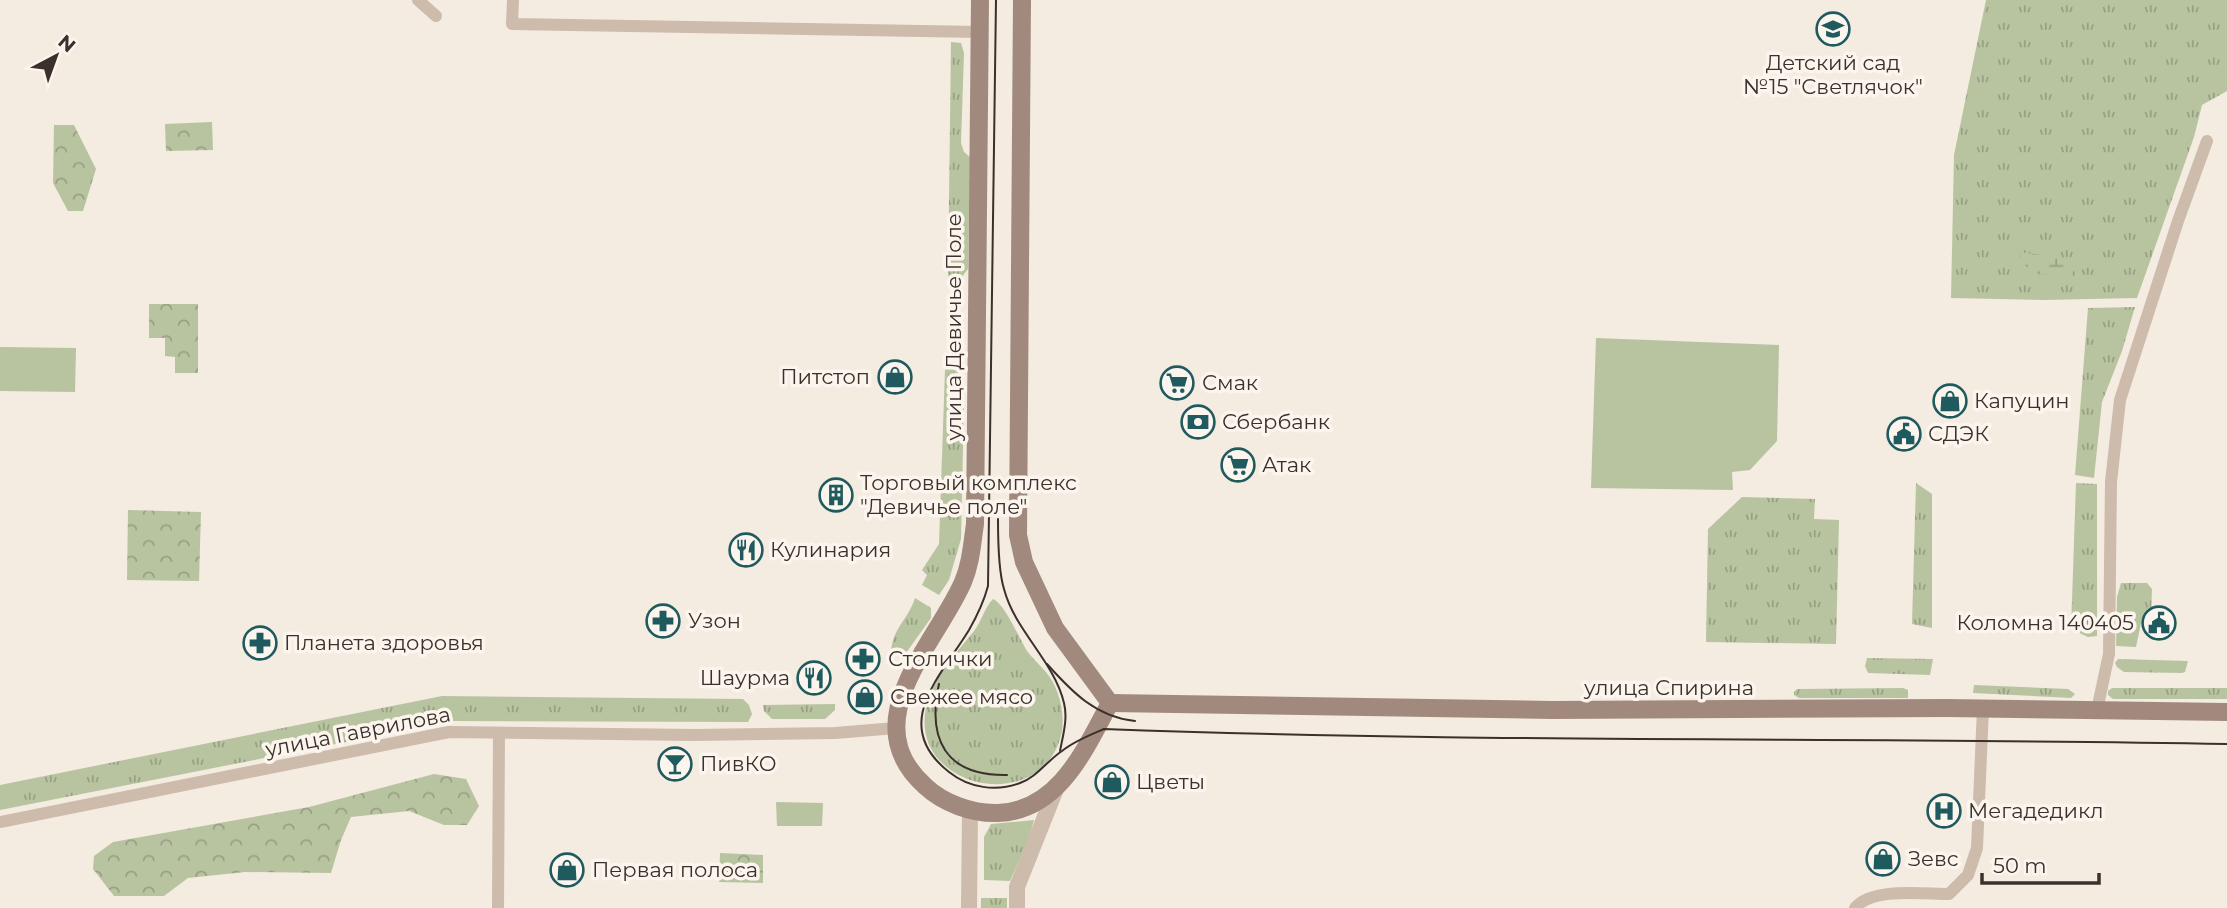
<svg xmlns="http://www.w3.org/2000/svg" width="2227" height="908" font-family="Montserrat,sans-serif">
<style>
.grass{fill:url(#grass-tufts)}
.forest{fill:url(#forest-crowns)}
.wetland{fill:url(#wetland-marsh)}
.pitch{fill:#b8c4a0}
.lines{fill:none;stroke-linecap:round;stroke-linejoin:round}
.minor{stroke:#cdbbac;stroke-width:12}
.tertiary{stroke:#cdbbac;stroke-width:16}
.secondary{stroke:#a18a7d;stroke-width:18}
.tram{stroke:#3b302b;stroke-width:2}
.labels{text-anchor:middle;stroke-width:7;stroke-linejoin:round;paint-order:stroke}
.poi-label{font-size:21px;fill:#3b302b;stroke:#fbf5ee;text-anchor:start}
.street-label{font-size:21px;fill:#3b302b;stroke:#fbf5ee}
</style>
<defs>
<pattern id="grass-tufts" width="24" height="20" patternUnits="userSpaceOnUse" patternTransform="scale(1.75)"><rect width="24" height="20" fill="#b8c4a0"/><path d="M3 7l-1-3M5 7V3M7 7l1-3M15 17l-1-3M17 17v-4M19 17l1-3" fill="none" stroke="#97a083"/></pattern>
<pattern id="forest-crowns" width="20" height="18" patternUnits="userSpaceOnUse" patternTransform="scale(1.75)"><rect width="20" height="18" fill="#b8c4a0"/><path d="M2 6a3 3 0 1 1 6 0M12 15a3 3 0 1 1 6 0" fill="none" stroke="#97a083"/></pattern>
<pattern id="wetland-marsh" width="20" height="14" patternUnits="userSpaceOnUse" patternTransform="scale(1.75)"><rect width="20" height="14" fill="#b8c4a0"/><path d="M1 5h8M5 5V1M11 12h8M15 12V8" fill="none" stroke="#97a083"/></pattern>
</defs>
<rect width="100%" height="100%" fill="#f4ebe1"/>
<g class="grass">
<path d="M1986,0H2227V91L2202,105L2194,137L2137,298L2044,300L1951,298L1954,155Z"/>
<path d="M951,42L961,43L964,53L961,143L964,152L970,157L968,269L957,283L951,284L948,281Z"/>
<path d="M2135,307L2122,351L2102,402L2094,478L2075,475L2088,308Z"/>
<path d="M950,367L958,372L964,400L961,539L949,580L939,595L922,585L927,575L922,570L939,544L945,369Z"/>
<path d="M1916,483L1932,494V628L1912,624Z"/>
<path d="M2076,483L2097,484V636L2088,637L2071,629Z"/>
<path d="M1742,497L1815,499L1814,519L1839,520L1836,644L1706,642L1708,529Z"/>
<path d="M2121,583H2147L2152,589L2151,616L2142,618L2136,647L2116,646L2117,597Z"/>
<path d="M915,598L931,608V618L906,653L891,652C893,627 908,620 915,598Z"/>
<path d="M993,599C1005,604 1019,638 1027,651C1032,658 1039,664 1045,671C1058,685 1065,711 1062,731C1045,821 897,788 929,697C938,672 958,651 974,631C982,621 984,608 993,599Z"/>
<path d="M1867,658L1933,659L1930,675L1868,673L1865,666Z"/>
<path d="M2118,659L2188,661L2185,672L2182,673L2124,672L2117,667L2115,663Z"/>
<path d="M1974,685L2068,689L2075,694L2071,698L1973,693Z"/>
<path d="M1903,688L1908,690V698H1799L1794,695V692L1797,689Z"/>
<path d="M2112,688H2227V699H2113L2108,695V691Z"/>
<path d="M442,696L743,699L749,705L752,714L748,722L453,721L0,810V785Z"/>
<path d="M835,704V710L825,719H772L764,711L763,705Z"/>
<path d="M1034,820L1029,838L1010,881L984,880V837L991,824Z"/>
<rect x="981" y="898" width="26" height="10"/>
</g>
<g class="forest">
<path d="M212,122L213,150L166,151L165,124Z"/>
<path d="M54,125H74L96,169L83,211H68L53,183Z"/>
<path d="M149,304H198V373H175V357L165,356V338H149Z"/>
<path d="M128,510L201,512L199,581L127,580Z"/>
<path d="M434,774L466,779L479,806L467,825H444L409,811L351,817L341,840L331,873L245,872L188,878L164,896H114L93,869L94,856L113,842L309,807Z"/>
<path d="M720,853L763,855V883L719,882Z"/>
</g>
<path class="wetland" d="M2018,252L2081,260L2074,276L2030,274Z"/>
<g class="pitch">
<path d="M1596,338L1779,345L1777,441L1750,470L1732,472L1733,490L1591,488Z"/>
<path d="M0,347L76,348L75,392L0,391Z"/>
<path d="M776,802L823,803L822,826H777Z"/>
</g>
<g class="lines">
<g class="minor">
<path d="M418,0L436,16"/>
<path d="M513,0L512,24L979,32"/>
<path d="M2097,710L2109,654L2111,482L2120,400L2178,221L2207,141"/>
<path d="M0,822L449,732L695,735L835,733L896,728"/>
<path d="M498,908L499,733"/>
<path d="M1855,908C1872,887 1923,894 1949,894L1968,875L1977,848L1983,708"/>
</g>
<g class="tertiary">
<path d="M969,908L970,810"/>
<path d="M1017,908V887L1056,789"/>
</g>
<g class="secondary">
<path d="M980,0L975,524C972,544 971,563 963,582C936,644 853,721 925,786C943,803 972,814 998,813C1059,811 1085,749 1110,703"/>
<path d="M1022,0L1018,535L1024,562L1055,628L1110,703"/>
<path d="M1110,703L1552,710L1947,708L2227,712"/>
</g>
<g class="tram">
<path d="M996,0L988,586C984,601 977,616 969,630C941,676 889,725 949,772C969,788 996,792 1020,783C1037,777 1047,761 1062,751C1074,741 1090,735 1104,729C1478,743 1853,737 2227,744"/>
<path d="M998,519C998,539 998,570 1004,589C1015,631 1054,661 1064,703C1068,719 1063,735 1060,751"/>
<path d="M1047,664C1072,692 1096,717 1135,721"/>
<path d="M939,684C927,739 945,776 1007,775"/>
</g>
</g>
<defs>
<symbol id="school-ring" viewBox="-11 -11 22 22"><circle r="9.5" fill="#fbf5ee" stroke="#1f5a5e" stroke-width="1.5"/><path d="M0-5L7-2L0 1L-7-2ZM-4 1L0 2.5L4 1V4Q0 6-4 4Z" fill="#1f5a5e"/></symbol>
<symbol id="shop-ring" viewBox="-11 -11 22 22"><circle r="9.5" fill="#fbf5ee" stroke="#1f5a5e" stroke-width="1.5"/><path d="M-5-2.5h2.3a2.7 3.5 0 0 1 5.4 0H5L5.5 6h-11ZM-1.5-2.5h3a1.5 2.3 0 0 0-3 0Z" fill="#1f5a5e"/></symbol>
<symbol id="supermarket-ring" viewBox="-11 -11 22 22"><circle r="9.5" fill="#fbf5ee" stroke="#1f5a5e" stroke-width="1.5"/><path d="M-6-5.5h2.5l.6 2H6L4.5 2H-2.5L-4.4-4H-6ZM-1.5 3.2a1.3 1.3 0 1 0 .1 0ZM3 3.2a1.3 1.3 0 1 0 .1 0Z" fill="#1f5a5e"/></symbol>
<symbol id="bank-ring" viewBox="-11 -11 22 22"><circle r="9.5" fill="#fbf5ee" stroke="#1f5a5e" stroke-width="1.5"/><path d="M-6-4H6V4H-6ZM0-2.3a2.3 2.3 0 1 0 0 4.6a2.3 2.3 0 1 0 0-4.6Z" fill="#1f5a5e"/></symbol>
<symbol id="civic-ring" viewBox="-11 -11 22 22"><circle r="9.5" fill="#fbf5ee" stroke="#1f5a5e" stroke-width="1.5"/><path d="M-.6-6.5H3V-4.5H.6V-3L4-1V1h2V6H-6V1h2V-1L-.6-3ZM-1.2 2.5V6h2.4V2.5Z" fill="#1f5a5e"/></symbol>
<symbol id="building-ring" viewBox="-11 -11 22 22"><circle r="9.5" fill="#fbf5ee" stroke="#1f5a5e" stroke-width="1.5"/><path d="M-4-6H4V6H1V3H-1V6H-4ZM-2.5-4.3h1.7v1.8h-1.7ZM.8-4.3h1.7v1.8H.8ZM-2.5-1h1.7V.8h-1.7ZM.8-1h1.7V.8H.8Z" fill="#1f5a5e"/></symbol>
<symbol id="restaurant-ring" viewBox="-11 -11 22 22"><circle r="9.5" fill="#fbf5ee" stroke="#1f5a5e" stroke-width="1.5"/><path d="M-5-6h1v4h1v-4h1v4h1v-4h1v5L-1.5 .5V6h-2V.5L-5-1ZM5-6V6H3V1.5H1.5Q1.5-4 5-6Z" fill="#1f5a5e"/></symbol>
<symbol id="pharmacy-ring" viewBox="-11 -11 22 22"><circle r="9.5" fill="#fbf5ee" stroke="#1f5a5e" stroke-width="1.5"/><path d="M-2-6h4v4h4v4h-4v4h-4v-4h-4v-4h4Z" fill="#1f5a5e"/></symbol>
<symbol id="bar-ring" viewBox="-11 -11 22 22"><circle r="9.5" fill="#fbf5ee" stroke="#1f5a5e" stroke-width="1.5"/><path d="M-6-5H6L.8 .8V4.5H3.5V6h-7V4.5H-.8V.8Z" fill="#1f5a5e"/></symbol>
<symbol id="hospital-ring" viewBox="-11 -11 22 22"><circle r="9.5" fill="#fbf5ee" stroke="#1f5a5e" stroke-width="1.5"/><path d="M-5-5h3v3.5h4V-5h3V5h-3V1.5h-4V5h-3Z" fill="#1f5a5e"/></symbol>
</defs>
<g fill-rule="evenodd">
<use href="#school-ring" x="1814" y="10" width="38" height="38"/>
<use href="#shop-ring" x="876" y="358" width="38" height="38"/>
<use href="#supermarket-ring" x="1158" y="364" width="38" height="38"/>
<use href="#shop-ring" x="1931" y="382" width="38" height="38"/>
<use href="#bank-ring" x="1179" y="403" width="38" height="38"/>
<use href="#civic-ring" x="1885" y="415" width="38" height="38"/>
<use href="#supermarket-ring" x="1219" y="446" width="38" height="38"/>
<use href="#building-ring" x="817" y="476" width="38" height="38"/>
<use href="#restaurant-ring" x="727" y="531" width="38" height="38"/>
<use href="#pharmacy-ring" x="644" y="602" width="38" height="38"/>
<use href="#civic-ring" x="2140" y="604" width="38" height="38"/>
<use href="#pharmacy-ring" x="241" y="624" width="38" height="38"/>
<use href="#pharmacy-ring" x="844" y="640" width="38" height="38"/>
<use href="#restaurant-ring" x="795" y="659" width="38" height="38"/>
<use href="#shop-ring" x="846" y="678" width="38" height="38"/>
<use href="#bar-ring" x="656" y="745" width="38" height="38"/>
<use href="#shop-ring" x="1093" y="763" width="38" height="38"/>
<use href="#hospital-ring" x="1925" y="792" width="38" height="38"/>
<use href="#shop-ring" x="1864" y="840" width="38" height="38"/>
<use href="#shop-ring" x="548" y="851" width="38" height="38"/>
</g>
<g class="labels">
<g class="poi-label">
<text x="1833" y="70" text-anchor="middle">Детский сад<tspan x="1833" dy="24">№15 "Светлячок"</tspan></text>
<text x="870" y="384" text-anchor="end">Питстоп</text>
<text x="1202" y="390">Смак</text>
<text x="1974" y="408">Капуцин</text>
<text x="1222" y="429">Сбербанк</text>
<text x="1928" y="441">СДЭК</text>
<text x="1262" y="472">Атак</text>
<text x="860" y="490">Торговый комплекс<tspan x="860" dy="24">"Девичье поле"</tspan></text>
<text x="770" y="557">Кулинария</text>
<text x="688" y="628">Узон</text>
<text x="2134" y="630" text-anchor="end">Коломна 140405</text>
<text x="284" y="650">Планета здоровья</text>
<text x="888" y="666">Столички</text>
<text x="790" y="685" text-anchor="end">Шаурма</text>
<text x="890" y="704">Свежее мясо</text>
<text x="700" y="771">ПивКО</text>
<text x="1136" y="789">Цветы</text>
<text x="1968" y="818">Мегадедикл</text>
<text x="1908" y="866">Зевс</text>
<text x="592" y="877">Первая полоса</text>
</g>
<g class="street-label">
<text transform="translate(954 327) rotate(-90)" y="7">улица Девичье Поле</text>
<text x="1669" y="695">улица Спирина</text>
<text transform="translate(358 732) rotate(-11)" y="7">улица Гаврилова</text>
</g>
</g>
<g transform="translate(56 56) rotate(41)" stroke="#fbf5ee" stroke-width="5" paint-order="stroke">
<path d="M0-5L12 26L0 18L-12 26Z" fill="#3b302b"/>
<text y="-10" font-size="19" font-weight="bold" text-anchor="middle" fill="#3b302b">N</text>
</g>
<path d="M1982 873v10h117v-10" fill="none" stroke="#3b302b" stroke-width="3.5"/>
<text x="1993" y="873" font-size="21" fill="#3b302b" stroke="#fbf5ee" stroke-width="5" paint-order="stroke">50 m</text>
</svg>
